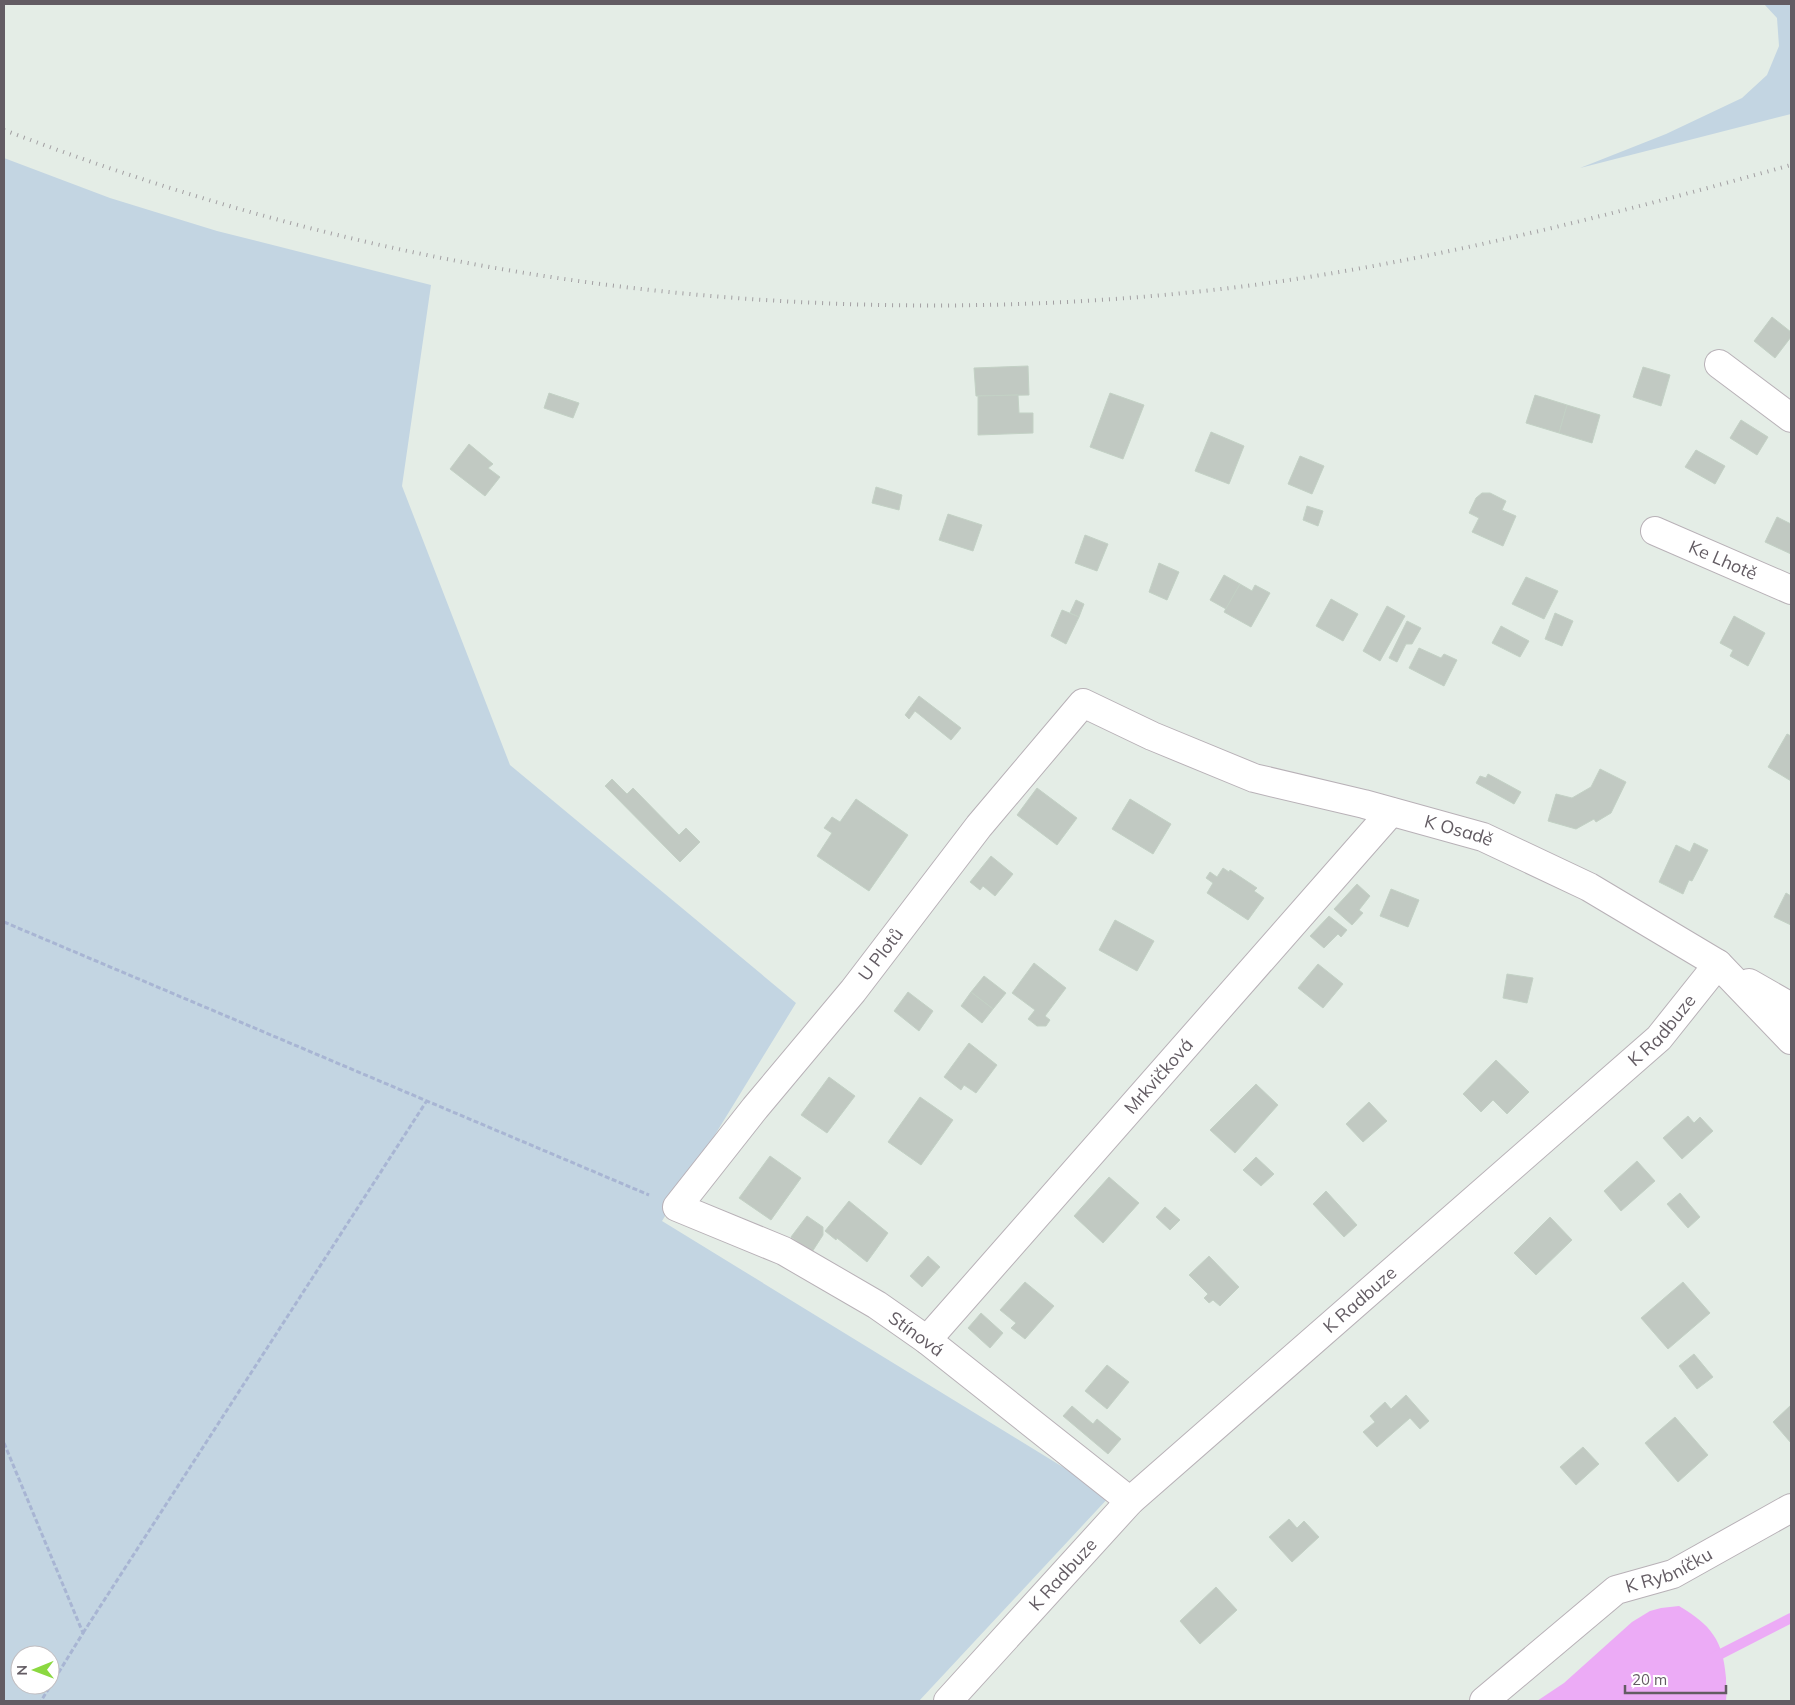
<svg xmlns="http://www.w3.org/2000/svg" width="1795" height="1705" font-family="Mulish,sans-serif">
<style>
.green{fill:#c3d5e2;fill-rule:evenodd}
.water{fill:#ecabf6}
.lines{fill:none;stroke-linecap:round;stroke-linejoin:round}
.stream{stroke:#ecabf6;stroke-width:10}
.building{fill:#c1c9c2;stroke:#c3d1c5}
.street-casing{stroke:#b8b1b7;stroke-width:30}
.path{stroke:#a8b5d3;stroke-width:3;stroke-dasharray:5 2.5;stroke-linecap:butt}
.street{stroke:#fff;stroke-width:28}
.rail{stroke:#a29fa2;stroke-width:4;stroke-dasharray:1 6;stroke-linecap:butt}
.labels{text-anchor:middle;stroke-width:4;stroke-linejoin:round;paint-order:stroke}
.street-label{font-size:18px;fill:#635c63;stroke:#fff}
</style>
<rect width="100%" height="100%" fill="#e4ede6"/>
<g class="green">
<path d="M1764,4H1791V114L1580,168L1666,134L1742,98L1767,75L1779,46L1777,18Z"/>
<path d="M4,158L110,198L217,231L431,285L402,486L510,765L796,1003L662,1221L1110,1496L919,1701H4ZM20,1655H50V1685H20Z"/>
</g>
<path class="water" d="M1679,1606C1711,1625 1723,1640 1726,1678C1726,1685 1727,1694 1726,1701H1537L1564,1683L1632,1622L1650,1611L1661,1608Z"/>
<g class="lines">
<path class="stream" d="M1711,1659L1791,1618"/>
</g>
<g class="building">
<path d="M1772,317L1791,332V337L1775,358L1754,341Z"/>
<path d="M1028,366L1029,395L976,396L974,368Z"/>
<path d="M1643,367L1670,375L1661,406L1633,397Z"/>
<path d="M549,393L579,403L573,418L544,408Z"/>
<path d="M1110,393L1144,405L1123,459L1090,447Z"/>
<path d="M1018,395L1019,413H1033V433L978,435V396Z"/>
<path d="M1535,395L1567,405L1559,433L1526,423Z"/>
<path d="M1567,405L1600,415L1592,443L1559,433Z"/>
<path d="M1741,420L1768,437L1757,455L1730,438Z"/>
<path d="M1211,432L1244,446L1229,484L1195,471Z"/>
<path d="M469,444L493,464L488,468L500,477L485,496L450,469Z"/>
<path d="M1696,450L1725,466L1715,484L1685,467Z"/>
<path d="M1300,456L1324,466L1312,494L1288,484Z"/>
<path d="M876,487L902,495L899,510L872,503Z"/>
<path d="M1482,493H1490L1506,501L1502,510L1516,516L1503,546L1472,532L1479,518L1469,513L1476,498Z"/>
<path d="M1307,506L1323,511L1318,526L1303,520Z"/>
<path d="M948,514L982,525L973,551L939,540Z"/>
<path d="M1777,517L1791,524V554L1765,542Z"/>
<path d="M1085,535L1108,544L1097,571L1075,563Z"/>
<path d="M1159,563L1179,572L1167,600L1149,592Z"/>
<path d="M1224,575L1240,584L1226,609L1210,600Z"/>
<path d="M1526,577L1558,591L1544,619L1512,604Z"/>
<path d="M1240,584L1252,591L1255,585L1270,593L1251,627L1224,612Z"/>
<path d="M1331,599L1358,614L1343,641L1316,626Z"/>
<path d="M1076,600L1084,604L1079,617L1070,613Z"/>
<path d="M1387,606L1405,616L1380,661L1363,651Z"/>
<path d="M1062,610L1079,617L1066,644L1051,636Z"/>
<path d="M1555,613L1573,621L1562,646L1545,639Z"/>
<path d="M1734,616L1765,633L1748,666L1730,656L1733,650L1720,643Z"/>
<path d="M1407,621L1421,628L1412,644H1406L1397,662L1389,658Z"/>
<path d="M1501,626L1529,641L1520,657L1492,643Z"/>
<path d="M1419,648L1441,658L1444,654L1457,660L1444,686L1409,668Z"/>
<path d="M919,696L961,728L951,740L915,711L909,719L905,715Z"/>
<path d="M1787,734L1791,736V781L1768,767Z"/>
<path d="M1600,769L1626,782L1611,813L1596,822L1594,819L1576,829L1548,821L1556,794L1572,798L1591,787Z"/>
<path d="M1488,774L1521,792L1514,804L1476,783L1480,776L1486,778Z"/>
<path d="M612,779L627,794L633,788L679,835L686,828L700,842L680,862L605,786Z"/>
<path d="M1037,788L1077,818L1057,845L1017,815Z"/>
<path d="M856,799L908,835L869,891L817,856L832,833L824,828L832,817L840,822Z"/>
<path d="M1130,799L1171,824L1153,854L1112,829Z"/>
<path d="M1694,843L1708,850L1692,881L1689,880L1683,894L1659,882L1676,845L1690,852Z"/>
<path d="M991,856L1013,874L995,896L983,886L980,890L970,882Z"/>
<path d="M1223,868L1229,872L1230,870L1257,888L1254,891L1264,898L1248,920L1207,893L1213,883L1206,878L1210,872L1217,877Z"/>
<path d="M1357,884L1370,896L1359,910L1363,913L1352,925L1334,909Z"/>
<path d="M1391,889L1419,900L1408,927L1380,916Z"/>
<path d="M1786,893L1791,896V925L1774,917Z"/>
<path d="M1329,916L1347,930L1341,937L1338,934L1324,948L1310,936Z"/>
<path d="M1115,920L1154,941L1137,971L1099,950Z"/>
<path d="M1034,963L1066,988L1045,1016L1050,1020L1046,1026H1037L1028,1019L1035,1010L1012,993Z"/>
<path d="M1318,964L1343,984L1323,1008L1298,988Z"/>
<path d="M1507,974L1533,978L1527,1003L1503,998Z"/>
<path d="M984,976L1006,993L993,1009L971,992Z"/>
<path d="M908,992L933,1011L919,1031L894,1011Z"/>
<path d="M971,992L993,1009L982,1023L961,1006Z"/>
<path d="M969,1043L997,1065L976,1093L964,1085L961,1090L944,1077Z"/>
<path d="M1496,1060L1529,1092L1507,1114L1493,1100L1481,1112L1463,1094Z"/>
<path d="M829,1077L855,1096L827,1133L801,1115Z"/>
<path d="M1256,1084L1278,1105L1235,1153L1210,1130Z"/>
<path d="M920,1097L953,1120L921,1165L888,1142Z"/>
<path d="M1369,1102L1387,1121L1363,1142L1346,1124Z"/>
<path d="M1688,1116L1694,1123L1700,1117L1713,1131L1682,1159L1663,1138Z"/>
<path d="M770,1156L801,1178L771,1220L739,1198Z"/>
<path d="M1256,1157L1274,1174L1261,1186L1243,1170Z"/>
<path d="M1637,1161L1655,1181L1621,1211L1604,1191Z"/>
<path d="M1109,1177L1139,1203L1103,1243L1074,1216Z"/>
<path d="M1326,1191L1357,1225L1344,1237L1313,1204Z"/>
<path d="M1680,1193L1700,1217L1688,1228L1667,1204Z"/>
<path d="M849,1201L888,1233L867,1262L837,1238L836,1240L825,1231Z"/>
<path d="M1165,1207L1180,1220L1170,1230L1156,1217Z"/>
<path d="M807,1216L823,1227V1235L812,1252L791,1237Z"/>
<path d="M1550,1217L1572,1240L1536,1275L1514,1253Z"/>
<path d="M928,1256L940,1267L922,1287L910,1276Z"/>
<path d="M1209,1256L1239,1287L1220,1306L1213,1300L1209,1303L1204,1298L1208,1294L1189,1275Z"/>
<path d="M1025,1282L1054,1306L1025,1339L1011,1328L1016,1323L1000,1310Z"/>
<path d="M1683,1282L1710,1313L1668,1349L1641,1318Z"/>
<path d="M981,1313L1003,1333L990,1348L968,1328Z"/>
<path d="M1694,1354L1713,1377L1697,1389L1679,1366Z"/>
<path d="M1107,1365L1129,1382L1107,1409L1085,1391Z"/>
<path d="M1406,1395L1429,1421L1420,1429L1410,1418L1377,1447L1363,1432L1375,1422L1370,1416L1385,1402L1391,1409Z"/>
<path d="M1791,1405V1443L1773,1422Z"/>
<path d="M1072,1406L1093,1424L1097,1419L1121,1439L1108,1454L1063,1416Z"/>
<path d="M1675,1417L1708,1455L1678,1482L1645,1443Z"/>
<path d="M1583,1447L1599,1464L1576,1485L1560,1467Z"/>
<path d="M1289,1519L1297,1528L1304,1521L1319,1537L1292,1562L1269,1537Z"/>
<path d="M1216,1587L1237,1610L1200,1644L1180,1621Z"/>
</g>
<g class="lines">
<defs>
<g id="street">
<path d="M1719,364L1791,418"/>
<path id="s1" d="M1655,531L1791,590"/>
<path d="M1749,983L1791,1007"/>
<path id="s2" d="M927,1340L1391,812"/>
<path id="s3" d="M1130,1501L927,1340L877,1305L784,1251L677,1207L755,1108L853,991L979,826L1083,703L1152,736L1254,778L1364,804L1483,837L1589,887L1718,964L1791,1040"/>
<path id="s4" d="M948,1701L1130,1501L1659,1038L1718,964"/>
<path id="s5" d="M1484,1701L1616,1590L1673,1574L1791,1508"/>
</g>
</defs>
<use href="#street" class="street-casing"/>
<g class="path">
<path d="M4,922L649,1195"/>
<path d="M4,1443L83,1633L41,1701"/>
<path d="M83,1633L426,1102"/>
</g>
<use href="#street" class="street"/>
<path class="rail" d="M4,130C127,177 252,216 380,245C660,308 961,322 1246,286C1431,262 1612,215 1791,165"/>
</g>
<g class="labels">
<g class="street-label">
<text dy="6" stroke="none"><textPath href="#s1" startOffset="74">Ke Lhotě</textPath></text>
<text dy="6" stroke="none"><textPath href="#s3" startOffset="1589">K Osadě</textPath></text>
<text dy="6" stroke="none"><textPath href="#s3" startOffset="868">U Plotů</textPath></text>
<text dy="6" stroke="none"><textPath href="#s4" startOffset="981">K Radbuze</textPath></text>
<text dy="6" stroke="none"><textPath href="#s2" startOffset="351">Mrkvičková</textPath></text>
<text dy="6" stroke="none"><textPath href="#s4" startOffset="576">K Radbuze</textPath></text>
<text transform="translate(916 1334) rotate(36)" y="6">Stínová</text>
<text dy="6" stroke="none"><textPath href="#s5" startOffset="229">K Rybníčku</textPath></text>
<text dy="6" stroke="none"><textPath href="#s4" startOffset="171">K Radbuze</textPath></text>
</g>
</g>
<rect width="1795" height="1705" fill="none" stroke="#635c63" stroke-width="10"/>
<g transform="translate(35 1670) rotate(269)"><circle r="24" fill="#ffffff" stroke="#c1bec1"/>
<path d="M0-4L9 19L0 12L-9 19Z" fill="#8bd840"/>
<text y="-8" font-size="14" font-weight="bold" text-anchor="middle" fill="#635c63">N</text>
</g>
<path d="M1625 1685v8h101v-8" fill="none" stroke="#635c63" stroke-width="2.5"/>
<text x="1632" y="1685" font-size="15" fill="#635c63" stroke="#ffffff" stroke-width="4" paint-order="stroke">20 m</text>
</svg>
